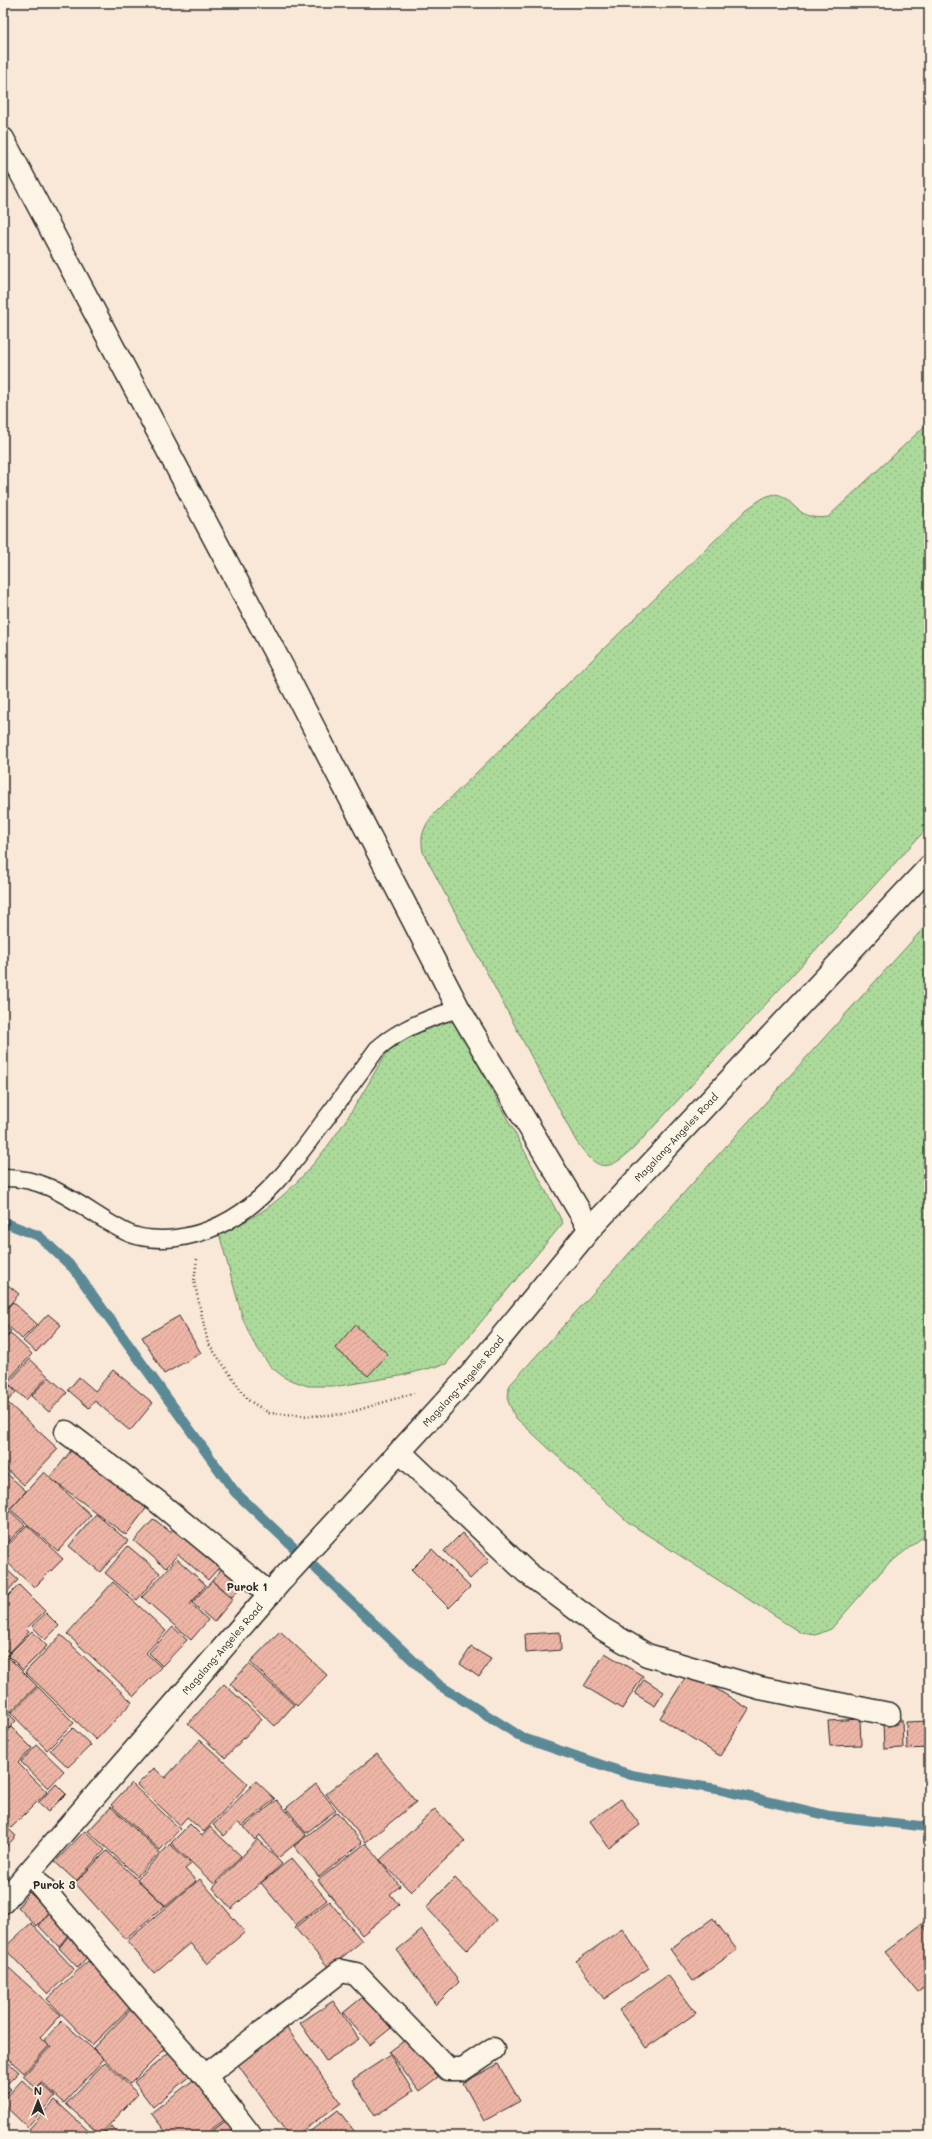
<svg xmlns="http://www.w3.org/2000/svg" width="932" height="2139" font-family="Mali,sans-serif">
<style>
.grass{fill:url(#grass-dots);stroke:#6c8262}
.lines{fill:none;stroke-linecap:round;stroke-linejoin:round}
.stream{stroke:#5c8996;stroke-width:10}
.building{fill:url(#building-hatch);stroke:#2b2b2b}
.lane-casing{stroke:#2b2b2b;stroke-width:19}
.street-casing{stroke:#2b2b2b;stroke-width:25}
.secondary-casing{stroke:#2b2b2b;stroke-width:25}
.path{stroke:#2b2b2b;stroke-width:2.5;stroke-dasharray:1 3;stroke-linecap:butt}
.lane{stroke:#fcf5e5;stroke-width:16}
.street{stroke:#fcf5e5;stroke-width:22}
.secondary{stroke:#fcf5e5;stroke-width:22}
.labels{text-anchor:middle;stroke-width:4;stroke-linejoin:round;paint-order:stroke}
.street-label{font-size:10px;fill:#2b2b2b;stroke:#fcf5e5}
.neighbourhood-label{font-size:11px;font-weight:bold;fill:#2b2b2b;stroke:#fcf5e5}
</style>
<defs>
<pattern id="grass-dots" width="8" height="8" patternUnits="userSpaceOnUse"><rect width="8" height="8" fill="#acda9a"/><path d="M2 2h.1M6 6h.1" fill="none" stroke="#94bb85" stroke-width="1.8" stroke-linecap="round"/></pattern>
<pattern id="building-hatch" width="6" height="6" patternUnits="userSpaceOnUse"><rect width="6" height="6" fill="#eeb5a6"/><path d="M-1 1l2-2M0 6l6-6M5 7l2-2" fill="none" stroke="#cc9c8f"/></pattern>
</defs>
<rect width="100%" height="100%" fill="#f9e8d8"/>
<filter id="ink" filterUnits="userSpaceOnUse"><feTurbulence type="fractalNoise" baseFrequency=".025" numOctaves="2"/><feDisplacementMap in="SourceGraphic" scale="8" xChannelSelector="R" yChannelSelector="G"/><feConvolveMatrix kernelMatrix="1 2 1 2 8 2 1 2 1" color-interpolation-filters="sRGB"/></filter>
<g filter="url(#ink)">
<g class="grass">
<path d="M929,422V826L634,1148C606,1174 598,1171 576,1141L423,852C420,836 423,829 432,816L747,509C755,504 762,497 771,495C791,489 793,523 828,517Z"/>
<path d="M929,922V1532L886,1566L831,1629L816,1635L801,1633L629,1523L515,1417L508,1401L509,1386Z"/>
<path d="M445,1021L456,1023L563,1223L446,1364L400,1376L339,1386H308L285,1378L270,1366L253,1342L243,1319L218,1230C278,1220 331,1146 361,1096C375,1074 385,1048 407,1033C417,1026 433,1024 445,1021Z"/>
</g>
<g class="lines">
<path class="stream" d="M3,1222L39,1236L73,1268L235,1492L439,1685L523,1738L631,1775L717,1789L830,1816L929,1827"/>
</g>
<g class="building">
<path d="M3,1281L19,1294L3,1312Z"/>
<path d="M13,1302L37,1324L22,1339L3,1321V1313Z"/>
<path d="M48,1314L61,1325L36,1352L23,1341Z"/>
<path d="M179,1316L201,1353L164,1374L142,1337Z"/>
<path d="M3,1324L11,1331L3,1340Z"/>
<path d="M355,1325L388,1354L368,1376L335,1348Z"/>
<path d="M10,1333L32,1354L3,1386V1341Z"/>
<path d="M30,1359L48,1376L26,1400L8,1383Z"/>
<path d="M113,1370L153,1403L130,1431L95,1401L89,1408L68,1390L79,1377L95,1391Z"/>
<path d="M49,1377L67,1393L49,1412L31,1396Z"/>
<path d="M7,1383L16,1392L3,1406V1388Z"/>
<path d="M8,1403L58,1449L24,1485L3,1466V1409Z"/>
<path d="M76,1444L151,1502L126,1535L50,1478Z"/>
<path d="M3,1470L26,1491L6,1513L3,1511Z"/>
<path d="M44,1472L91,1515L58,1551L10,1509Z"/>
<path d="M10,1511L25,1525L3,1547V1515L5,1517Z"/>
<path d="M96,1514L128,1541L100,1572L69,1546Z"/>
<path d="M154,1519L170,1532L175,1527L221,1565L208,1580L178,1554L166,1568L134,1541Z"/>
<path d="M27,1525L63,1559L34,1588L3,1558V1550Z"/>
<path d="M462,1533L489,1561L470,1579L444,1551Z"/>
<path d="M128,1546L160,1573L137,1600L105,1573Z"/>
<path d="M432,1549L470,1587L449,1608L411,1570Z"/>
<path d="M177,1559L206,1585L190,1604L208,1620L191,1640L142,1597Z"/>
<path d="M3,1566L18,1580L3,1596Z"/>
<path d="M223,1567L243,1584L232,1597L212,1581Z"/>
<path d="M212,1581L233,1599L214,1622L192,1603Z"/>
<path d="M113,1582L166,1631L146,1653L161,1667L134,1696L67,1634Z"/>
<path d="M19,1585L45,1611L26,1629L29,1632L9,1653L3,1647V1601Z"/>
<path d="M46,1613L59,1626L45,1640L32,1626Z"/>
<path d="M173,1627L187,1640L162,1666L149,1653Z"/>
<path d="M32,1631L47,1646L23,1670L8,1655Z"/>
<path d="M280,1631L327,1675L297,1706L250,1662Z"/>
<path d="M560,1632L561,1650L526,1653L525,1634Z"/>
<path d="M61,1635L132,1702L96,1740L25,1672Z"/>
<path d="M471,1647L491,1659L479,1677L460,1664Z"/>
<path d="M3,1652L37,1686L10,1712L3,1705Z"/>
<path d="M605,1653L643,1676L622,1709L584,1686Z"/>
<path d="M249,1664L294,1705L275,1726L230,1684Z"/>
<path d="M689,1672L749,1709L720,1756L660,1718Z"/>
<path d="M644,1679L664,1692L655,1706L635,1694Z"/>
<path d="M224,1684L262,1719L225,1758L188,1724Z"/>
<path d="M38,1687L74,1723L47,1750L11,1713Z"/>
<path d="M3,1708L16,1721L3,1734Z"/>
<path d="M860,1719L861,1745L830,1746L828,1721Z"/>
<path d="M902,1720L903,1748L884,1749L883,1721Z"/>
<path d="M929,1721V1748L907,1749L906,1722Z"/>
<path d="M11,1727L32,1748L18,1763L47,1792L11,1828L3,1820V1735Z"/>
<path d="M73,1728L91,1745L68,1767L50,1750Z"/>
<path d="M200,1740L248,1784L204,1832L187,1817L180,1825L137,1785L154,1768L165,1778Z"/>
<path d="M37,1745L64,1771L48,1788L21,1762Z"/>
<path d="M377,1754L416,1802L366,1842L326,1794Z"/>
<path d="M256,1781L275,1799L242,1826L238,1823L224,1836L213,1825Z"/>
<path d="M131,1783L180,1829L160,1850L111,1805Z"/>
<path d="M56,1784L66,1794L48,1812L38,1803Z"/>
<path d="M316,1784L336,1810L306,1833L286,1808Z"/>
<path d="M621,1799L640,1825L609,1848L590,1821Z"/>
<path d="M277,1800L306,1835L278,1858L260,1835L255,1840L244,1827Z"/>
<path d="M111,1807L160,1852L137,1876L88,1831Z"/>
<path d="M435,1809L465,1841L411,1892L380,1860Z"/>
<path d="M337,1812L362,1843L319,1877L294,1846Z"/>
<path d="M3,1824L16,1836L3,1850Z"/>
<path d="M190,1824L202,1836L210,1827L241,1856L214,1884L171,1843Z"/>
<path d="M85,1831L105,1850L76,1881L55,1862Z"/>
<path d="M258,1839L282,1864L231,1909L213,1888Z"/>
<path d="M366,1843L400,1886L390,1894L399,1905L362,1935L318,1880Z"/>
<path d="M170,1844L191,1864L185,1869L196,1881L166,1906L137,1879Z"/>
<path d="M107,1851L165,1906L125,1939L75,1883Z"/>
<path d="M292,1858L327,1900L296,1925L261,1883Z"/>
<path d="M455,1878L496,1920L467,1950L426,1907Z"/>
<path d="M200,1879L245,1932L207,1964L190,1943L154,1973L127,1941Z"/>
<path d="M29,1892L49,1912L37,1927L18,1907Z"/>
<path d="M329,1901L362,1941L329,1968L295,1928Z"/>
<path d="M49,1913L69,1933L59,1947L39,1926Z"/>
<path d="M713,1918L737,1950L693,1981L670,1949Z"/>
<path d="M31,1923L74,1969L48,1994L4,1948Z"/>
<path d="M922,1924L929,1933V1984L918,1992L885,1952Z"/>
<path d="M622,1929L649,1968L604,1999L576,1961Z"/>
<path d="M422,1930L459,1982L436,2005L397,1950Z"/>
<path d="M70,1934L89,1954L78,1968L59,1948Z"/>
<path d="M88,1961L98,1971L100,1969L134,2004L92,2045L47,1999Z"/>
<path d="M9,1968L61,2015L40,2038L49,2046L24,2073L3,2054V1975Z"/>
<path d="M668,1975L696,2013L646,2048L619,2010Z"/>
<path d="M364,1996L391,2028L370,2045L343,2013Z"/>
<path d="M333,2001L359,2039L326,2061L300,2023Z"/>
<path d="M135,2005L167,2047L130,2084L93,2048Z"/>
<path d="M62,2021L104,2059L64,2103L42,2082L36,2088L23,2076L51,2046L44,2040Z"/>
<path d="M284,2024L341,2103L295,2136H289L234,2059Z"/>
<path d="M412,2035L442,2074L419,2091L389,2052Z"/>
<path d="M173,2049L192,2074L153,2107L134,2082Z"/>
<path d="M390,2055L413,2091L375,2116L352,2080Z"/>
<path d="M3,2058L19,2072L6,2085L11,2089L3,2098Z"/>
<path d="M105,2062L138,2094L100,2135L66,2104Z"/>
<path d="M498,2064L520,2101L484,2121L463,2083Z"/>
<path d="M197,2077L228,2117L203,2136H169L151,2113Z"/>
<path d="M22,2080L34,2091L42,2084L55,2096L27,2127L3,2104V2101Z"/>
<path d="M55,2100L94,2136H37L29,2129Z"/>
<path d="M338,2110L358,2136H304Z"/>
<path d="M229,2118L242,2136H206Z"/>
<path d="M111,2126L122,2136H101Z"/>
</g>
<g class="lines">
<defs>
<path id="lane" d="M3,1178C53,1176 86,1213 128,1233C141,1239 162,1240 176,1238C245,1229 283,1177 321,1125C340,1100 359,1074 377,1049C399,1029 430,1017 459,1009"/>
<g id="street">
<path d="M3,139L283,668L459,1009L590,1229"/>
<path d="M66,1432L158,1502L270,1594"/>
<path d="M400,1452L526,1572L603,1629L647,1655L760,1688L889,1714"/>
<path d="M30,1873L141,2004L205,2076L251,2136"/>
<path d="M205,2076L341,1971L356,1974L448,2069H463L493,2049"/>
</g>
<g id="secondary">
<path id="s1" d="M3,1902L280,1582L471,1374L590,1229L929,867"/>
</g>
</defs>
<use href="#lane" class="lane-casing"/>
<use href="#street" class="street-casing"/>
<use href="#secondary" class="secondary-casing"/>
<path class="path" d="M197,1259L194,1281L208,1343L248,1400L269,1413L311,1416L345,1414L414,1393"/>
<use href="#lane" class="lane"/>
<use href="#street" class="street"/>
<use href="#secondary" class="secondary"/>
</g>
</g>
<g class="labels">
<g class="street-label">
<text dy="4" stroke="none"><textPath href="#s1" startOffset="1019">Magalang-Angeles Road</textPath></text>
<text dy="4" stroke="none"><textPath href="#s1" startOffset="695">Magalang-Angeles Road</textPath></text>
<text dy="4" stroke="none"><textPath href="#s1" startOffset="335">Magalang-Angeles Road</textPath></text>
</g>
<g class="neighbourhood-label">
<text x="247" y="1591">Purok 1</text>
<text x="54" y="1889">Purok 3</text>
</g>
</g>
<rect width="932" height="2139" fill="none" stroke="#fcf5e5" stroke-width="16"/>
<rect x="8" y="8" width="916" height="2123" fill="none" stroke="#2b2b2b" stroke-width="1.5" filter="url(#ink)"/>
<g transform="translate(38 2101)" stroke="#fcf5e5" stroke-width="3" paint-order="stroke">
<path d="M0-3L7 15L0 10L-7 15Z" fill="#2b2b2b"/>
<text y="-6" font-size="11" font-weight="bold" text-anchor="middle" fill="#2b2b2b">N</text>
</g>
</svg>
